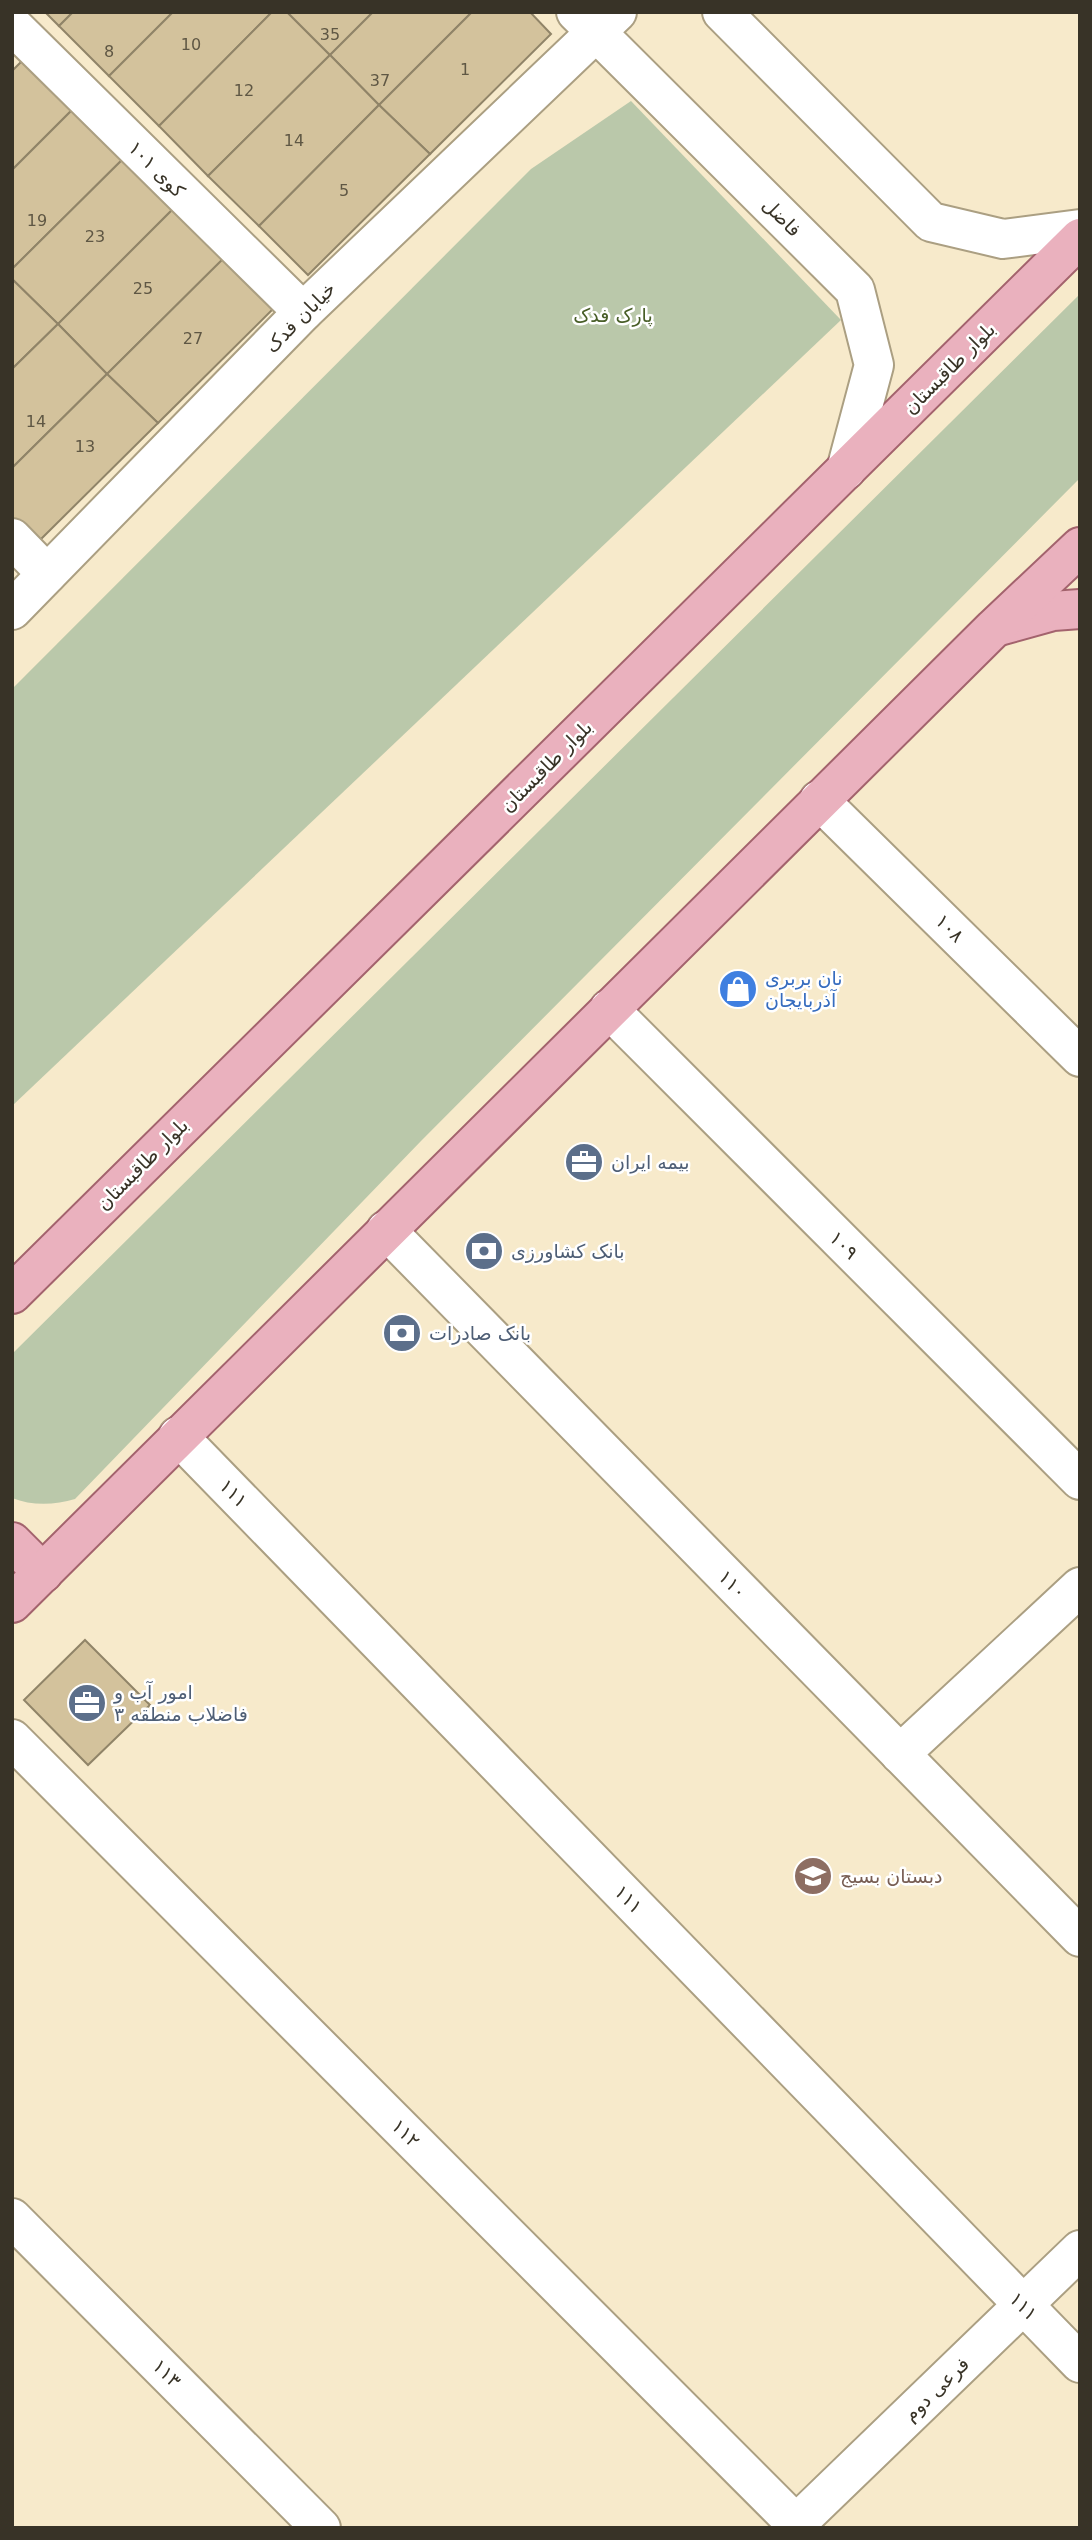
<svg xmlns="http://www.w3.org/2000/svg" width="1092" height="2540" font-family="'DejaVu Sans',Vazirmatn,sans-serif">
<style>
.green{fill:#bac8aa}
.building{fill:#d3c29c;stroke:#908468;stroke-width:2}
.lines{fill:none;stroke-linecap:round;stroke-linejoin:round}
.minor-casing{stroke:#ab9f82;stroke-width:42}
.major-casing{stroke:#a3636d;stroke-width:42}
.minor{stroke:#fff;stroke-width:38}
.major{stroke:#eab1be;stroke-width:38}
.labels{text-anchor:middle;stroke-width:5;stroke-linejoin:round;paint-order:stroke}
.number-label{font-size:16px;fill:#5f5744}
.street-label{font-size:19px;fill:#383327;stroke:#fff}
.park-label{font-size:19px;fill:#485e27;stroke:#fff}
.shop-label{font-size:19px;fill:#366cbe;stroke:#fff;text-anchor:start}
.service-label{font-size:19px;fill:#4e5e75;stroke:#fff;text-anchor:start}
.education-label{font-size:19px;fill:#785e54;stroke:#fff;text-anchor:start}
</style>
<rect width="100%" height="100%" fill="#f7eacb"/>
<g class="green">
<path d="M631,101L841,320L12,1106V689L531,169Z"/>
<path d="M1080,294V478L421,1141L75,1499C55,1505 32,1506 12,1498V1354Z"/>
</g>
<g class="building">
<path d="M45,12H73L59,26Z"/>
<path d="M73,12H173L109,76L59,26Z"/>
<path d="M173,12H272L159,126L109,76Z"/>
<path d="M272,12H287L330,55L208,176L159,126Z"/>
<path d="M287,12H373L330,55Z"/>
<path d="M373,12H472L379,105L330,55Z"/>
<path d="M472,12H530L551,34L430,154L379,105Z"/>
<path d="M29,54L79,103L12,170V71Z"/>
<path d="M330,55L379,105L259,226L208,176Z"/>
<path d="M79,103L129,153L12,269V170Z"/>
<path d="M379,105L430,154L308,275L259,226Z"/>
<path d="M129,153L179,203L58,324L12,279V269Z"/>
<path d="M179,203L229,253L107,374L58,324Z"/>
<path d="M229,253L279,303L158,423L107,374Z"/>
<path d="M12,279L58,324L12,369Z"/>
<path d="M58,324L107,374L12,468V369Z"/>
<path d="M107,374L158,423L36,544L12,519V468Z"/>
<path d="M85,1640L150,1705L88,1765L24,1700Z"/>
</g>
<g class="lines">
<defs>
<g id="minor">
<path d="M576,12L855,290L874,365L846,470"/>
<path d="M722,12L931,222L1003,239L1080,229"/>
<path d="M12,25L303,312"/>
<path d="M12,538L47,574"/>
<path d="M12,610L303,312L617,12"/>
<path d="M819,800L1080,1057"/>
<path d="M609,1009L1080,1480"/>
<path d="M386,1230L1080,1937"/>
<path d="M178,1436L1080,2363"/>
<path d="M12,1739L800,2528"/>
<path d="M900,1754L1080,1587"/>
<path d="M12,2218L321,2528"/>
<path d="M792,2528L1080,2250"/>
</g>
<g id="major">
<path d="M999,626L1053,611L1080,609"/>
<path d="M12,1294L1080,238"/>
<path d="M12,1542L43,1573"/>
<path d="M12,1603L994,628L1080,547"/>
</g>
</defs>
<use href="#minor" class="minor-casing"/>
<use href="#major" class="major-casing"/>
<use href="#minor" class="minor"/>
<use href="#major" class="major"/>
</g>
<defs>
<symbol id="shop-disc" viewBox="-11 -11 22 22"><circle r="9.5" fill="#3f7fe0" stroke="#fff"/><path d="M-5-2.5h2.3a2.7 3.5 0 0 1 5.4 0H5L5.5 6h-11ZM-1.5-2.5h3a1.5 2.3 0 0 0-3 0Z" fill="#fff"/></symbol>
<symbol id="office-disc" viewBox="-11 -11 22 22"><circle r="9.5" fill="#5c6f8a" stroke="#fff"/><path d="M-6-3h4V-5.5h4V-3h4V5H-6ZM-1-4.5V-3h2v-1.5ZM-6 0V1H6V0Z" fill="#fff"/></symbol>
<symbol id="bank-disc" viewBox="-11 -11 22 22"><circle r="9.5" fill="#5c6f8a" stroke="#fff"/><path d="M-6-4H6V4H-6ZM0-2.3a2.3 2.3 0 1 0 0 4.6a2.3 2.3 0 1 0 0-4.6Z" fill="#fff"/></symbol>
<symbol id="school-disc" viewBox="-11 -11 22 22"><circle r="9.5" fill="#8d6e63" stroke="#fff"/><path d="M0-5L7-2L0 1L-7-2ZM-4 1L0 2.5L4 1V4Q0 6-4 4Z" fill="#fff"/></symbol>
</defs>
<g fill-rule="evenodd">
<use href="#shop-disc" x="716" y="967" width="44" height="44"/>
<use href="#office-disc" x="562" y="1140" width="44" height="44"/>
<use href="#bank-disc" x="462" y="1229" width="44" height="44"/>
<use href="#bank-disc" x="380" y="1311" width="44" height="44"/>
<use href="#office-disc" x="65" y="1681" width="44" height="44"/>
<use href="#school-disc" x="791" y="1854" width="44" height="44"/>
</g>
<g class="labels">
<g class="number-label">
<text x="330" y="40">35</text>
<text x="191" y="50">10</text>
<text x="109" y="57">8</text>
<text x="465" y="75">1</text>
<text x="380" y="86">37</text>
<text x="244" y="96">12</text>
<text x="294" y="146">14</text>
<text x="344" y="196">5</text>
<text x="37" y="226">19</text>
<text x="95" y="242">23</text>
<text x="143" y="294">25</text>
<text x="193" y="344">27</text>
<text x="36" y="427">14</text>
<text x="85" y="452">13</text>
</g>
<g class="street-label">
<text transform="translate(157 169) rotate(45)" y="7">کوی ۱۰۱</text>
<text transform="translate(782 217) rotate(45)" y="7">فاضل</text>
<text transform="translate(300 317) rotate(-45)" y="7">خیابان فدک</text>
<text transform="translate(949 368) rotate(-45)" y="7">بلوار طاقبستان</text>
<text transform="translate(546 766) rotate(-45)" y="7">بلوار طاقبستان</text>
<text transform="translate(950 928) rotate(45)" y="7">۱۰۸</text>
<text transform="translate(142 1164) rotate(-45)" y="7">بلوار طاقبستان</text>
<text transform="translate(844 1245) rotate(45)" y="7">۱۰۹</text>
<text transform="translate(234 1493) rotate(46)" y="7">۱۱۱</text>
<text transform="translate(733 1584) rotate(46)" y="7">۱۱۰</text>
<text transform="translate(629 1899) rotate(46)" y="7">۱۱۱</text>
<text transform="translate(406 2133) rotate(45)" y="7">۱۱۲</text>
<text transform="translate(1024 2306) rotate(46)" y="7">۱۱۱</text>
<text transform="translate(167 2373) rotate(45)" y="7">۱۱۳</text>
<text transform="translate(936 2389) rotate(-44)" y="7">فرعی دوم</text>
</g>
<g class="park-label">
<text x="613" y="322">پارک فدک</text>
</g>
<g class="shop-label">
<text x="765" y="985">نان بربری<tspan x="765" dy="22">آذربایجان</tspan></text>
</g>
<g class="service-label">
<text x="611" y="1169">بیمه ایران</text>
<text x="511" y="1258">بانک کشاورزی</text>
<text x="429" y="1340">بانک صادرات</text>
<text x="114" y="1699">امور آب و<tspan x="114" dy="22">فاضلاب منطقه ۳</tspan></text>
</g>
<g class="education-label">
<text x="840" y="1883">دبستان بسیج</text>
</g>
</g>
<rect width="1092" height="2540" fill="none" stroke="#383327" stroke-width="28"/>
</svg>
